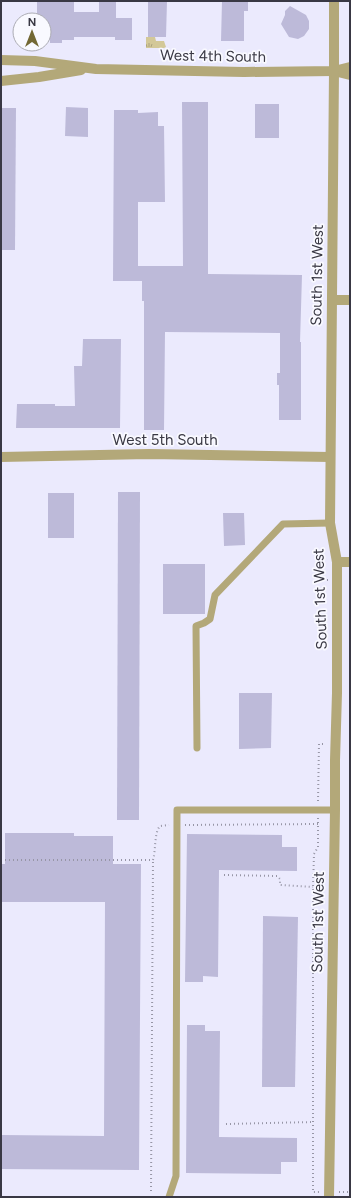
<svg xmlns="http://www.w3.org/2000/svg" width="351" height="1198" font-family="Figtree,sans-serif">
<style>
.grass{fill:url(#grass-tufts)}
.building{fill:#bdbad9}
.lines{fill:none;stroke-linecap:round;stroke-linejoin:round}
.path{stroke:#9796a6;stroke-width:2;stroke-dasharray:1 3;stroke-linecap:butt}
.service{stroke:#b3a879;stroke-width:7}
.minor{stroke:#b3a879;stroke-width:10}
.tertiary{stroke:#b3a879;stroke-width:10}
.labels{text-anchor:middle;stroke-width:3.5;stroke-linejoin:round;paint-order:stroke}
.street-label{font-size:15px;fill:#393844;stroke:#f9f9ff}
</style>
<defs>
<pattern id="grass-tufts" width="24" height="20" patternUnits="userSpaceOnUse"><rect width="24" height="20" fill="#d3c898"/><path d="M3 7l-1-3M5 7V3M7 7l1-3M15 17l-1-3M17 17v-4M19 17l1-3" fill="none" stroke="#aca37e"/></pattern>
</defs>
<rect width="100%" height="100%" fill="#ebeafd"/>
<path class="grass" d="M146,37H155L156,41H164L166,47L164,48H146Z"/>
<g class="building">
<path d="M37,1H74V12H99V1H116V18H132V40H115V37H74V40H62V43H50V40H44V20H37Z"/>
<path d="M148,1H167L166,37H148Z"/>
<path d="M222,1H248V11H244V41H221Z"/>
<path d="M290,6L306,15L309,21V29L304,36L298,39L289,37L281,24L285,15V11Z"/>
<path d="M182,102H208V274L302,275L300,342H301V420H279V385H277V373H280V333L165,332L164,430H144V301H142V281H113L114,110H138V113L158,112V126H164L165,202H138V266H183Z"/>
<rect x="255" y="104" width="24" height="34"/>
<path d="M66,107L88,108V137L65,136Z"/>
<path d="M1,108H16L15,250H1Z"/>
<path d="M83,339H121L120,428H16L17,404H55V406H75L74,366H82Z"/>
<path d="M118,492H140L139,820H117Z"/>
<rect x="48" y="493" width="26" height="45"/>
<path d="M223,513H244L245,545L224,546Z"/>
<rect x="163" y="564" width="42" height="50"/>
<path d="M239,693H272L271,748L239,749Z"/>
<path d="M5,833H74V836H113V864H141L139,1170L1,1169V1135L104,1136L105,902H1V864H5Z"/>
<path d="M187,834L282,835V847H297V871L219,870L218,977L203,976V982H185Z"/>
<path d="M263,916L298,917L295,1087H262Z"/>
<path d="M187,1025H205V1031H220L219,1137L297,1138V1162H281V1174L186,1173Z"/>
</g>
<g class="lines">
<g class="path">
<path d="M319,580H328"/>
<path d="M318,801L319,744H325"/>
<path d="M318,818V847L314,854L313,887V1192H319"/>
<path d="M185,825L318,824"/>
<path d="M1,860H153C156,850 154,833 160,826L169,825"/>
<path d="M224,875L277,876L280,879V885L313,887"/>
<path d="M226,1124L313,1122"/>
<path d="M151,1191L153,860"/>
<path d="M339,1192H350"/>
</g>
<g class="service">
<path d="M197,748L196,626L204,623L210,619L215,595L283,524L330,523"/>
<path d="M169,1197L176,1176L177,810H335"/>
</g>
<g class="minor">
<path d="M350,67L334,71L350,75"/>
<path d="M332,300H350"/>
<path d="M1,457L149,454L330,457"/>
<path d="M337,562H350"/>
<path d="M329,1197L335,810V760L337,693V562L330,523L334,71"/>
</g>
<g class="tertiary">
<path d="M1,60L35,61L96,69L244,72L334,71V1"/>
<path d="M1,81L39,77L81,70"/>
</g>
</g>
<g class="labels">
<g class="street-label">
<text transform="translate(213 56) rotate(1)" y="5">West 4th South</text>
<text transform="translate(317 275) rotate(-89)" y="5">South 1st West</text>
<text x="165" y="445">West 5th South</text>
<text transform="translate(320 599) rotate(-92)" y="5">South 1st West</text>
<text transform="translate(318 922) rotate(-89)" y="5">South 1st West</text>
</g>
</g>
<rect width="351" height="1198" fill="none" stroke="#393844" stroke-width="4"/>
<g transform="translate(32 32)"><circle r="19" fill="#f9f9ff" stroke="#acacb4"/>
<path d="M0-3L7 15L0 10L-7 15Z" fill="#736834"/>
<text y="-6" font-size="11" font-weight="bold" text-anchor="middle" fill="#393844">N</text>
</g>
</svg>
